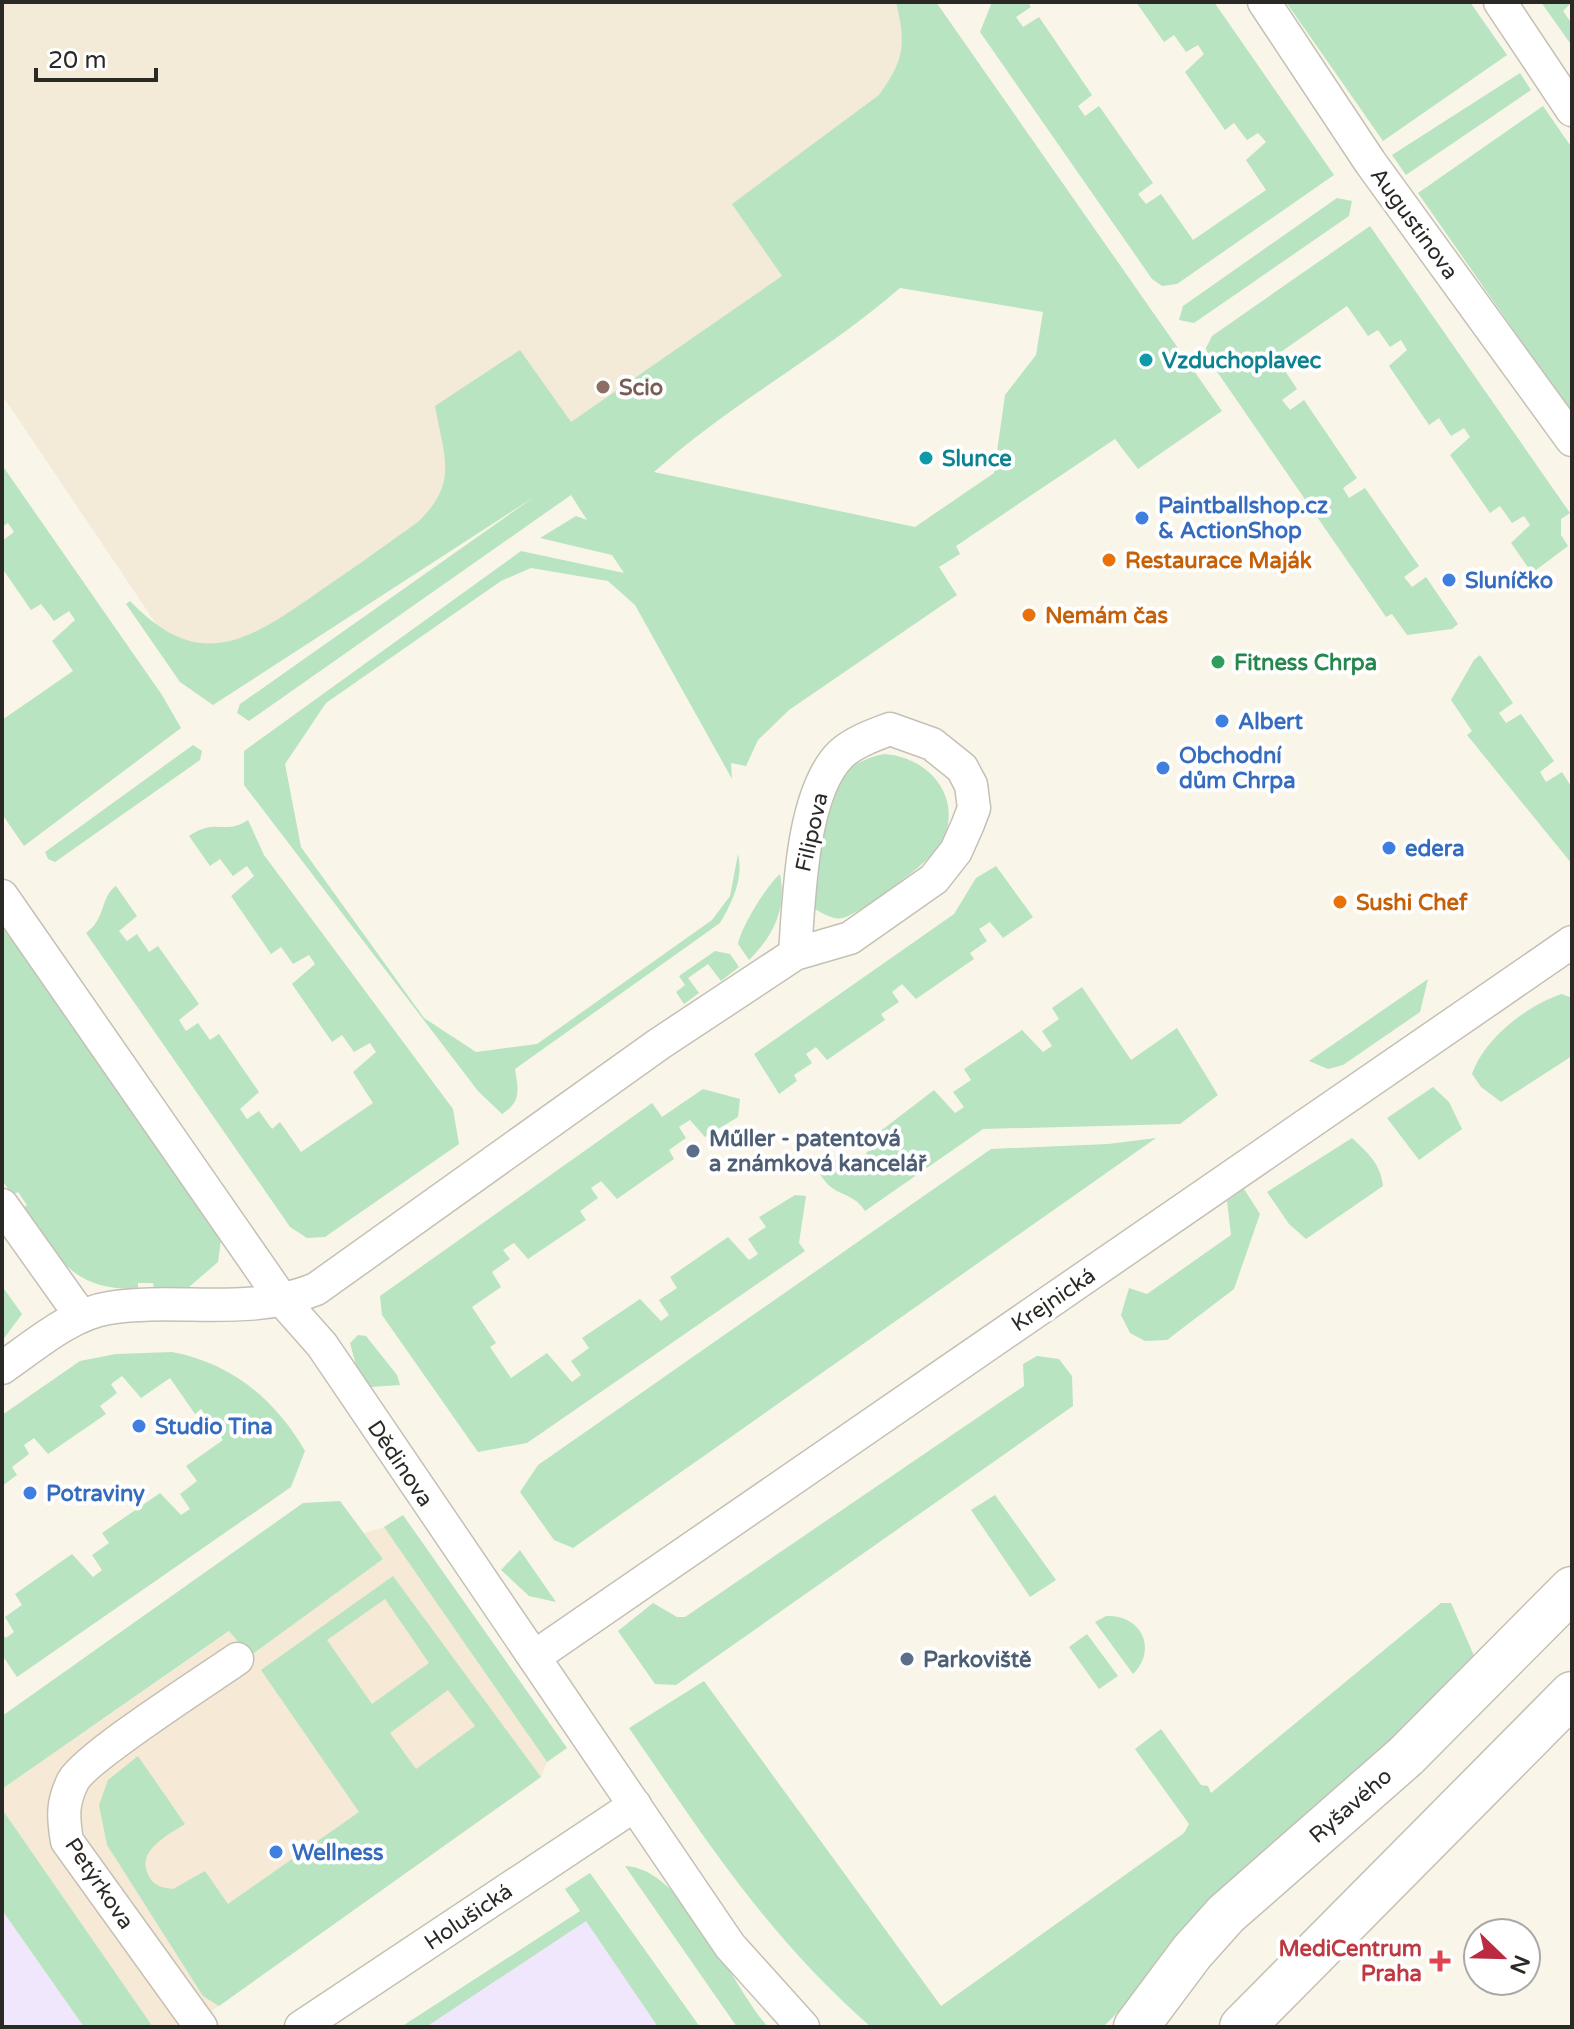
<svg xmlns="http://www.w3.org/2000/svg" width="1574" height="2029" font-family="'Varela Round',sans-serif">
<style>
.commercial{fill:#f1e7fc}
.industrial{fill:#f6ead6}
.built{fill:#f3ebd8}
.green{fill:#b8e4c1;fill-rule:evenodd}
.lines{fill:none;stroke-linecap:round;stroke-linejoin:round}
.street-casing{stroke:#c5c0b5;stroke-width:35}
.secondary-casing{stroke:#c5c0b5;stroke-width:47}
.street{stroke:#fff;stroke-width:32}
.secondary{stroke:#fff;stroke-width:44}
.culture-dot{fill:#0f9aa8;stroke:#fff;stroke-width:3}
.education-dot{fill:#8d6e63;stroke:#fff;stroke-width:3}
.shop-dot{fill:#3f7fe0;stroke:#fff;stroke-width:3}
.food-dot{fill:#e8710a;stroke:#fff;stroke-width:3}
.leisure-dot{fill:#2e9e5b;stroke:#fff;stroke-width:3}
.service-dot{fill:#5c6f8a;stroke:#fff;stroke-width:3}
.health-dot{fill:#e0444e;stroke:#fff;stroke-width:3}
.labels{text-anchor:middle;stroke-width:8;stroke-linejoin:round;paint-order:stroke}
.street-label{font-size:22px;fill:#2b2925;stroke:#fff}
.culture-label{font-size:22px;font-weight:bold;fill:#0d838f;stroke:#fff;text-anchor:start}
.education-label{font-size:22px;font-weight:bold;fill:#785e54;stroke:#fff;text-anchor:start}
.shop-label{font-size:22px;font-weight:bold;fill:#366cbe;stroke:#fff;text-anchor:start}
.food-label{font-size:22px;font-weight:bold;fill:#c56008;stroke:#fff;text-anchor:start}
.leisure-label{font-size:22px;font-weight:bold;fill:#27864d;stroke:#fff;text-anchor:start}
.service-label{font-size:22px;font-weight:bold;fill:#4e5e75;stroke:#fff;text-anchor:start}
.health-label{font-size:22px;font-weight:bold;fill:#be3a42;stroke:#fff;text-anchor:end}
</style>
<rect width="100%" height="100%" fill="#faf5e9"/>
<g class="commercial">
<path d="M2,1910L84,2027H2Z"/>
<path d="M581,1911L658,2027H401Z"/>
</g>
<path class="industrial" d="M384,1527L547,1762L541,1777L189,2027H153L2,1809V1789L230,1631L250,1655L383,1559L364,1533Z"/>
<path class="built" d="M2,2H933L970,154L206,698L2,395Z"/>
<g class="green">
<path d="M896,2H936L1222,411L1138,469L1115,439L956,546L960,554L939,567L957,595L789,710L758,740L746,766L731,763L732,779L635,605L608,581L531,568L501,581L326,703L285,764L301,847L424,1018L476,1052L537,1044L712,920L730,896L738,854C744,878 732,903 720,923L515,1069C518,1090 522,1101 502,1114L478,1091L244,785V751L521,551L624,573L612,555L540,538L576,516L587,520L571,495L249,721L237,713L240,704L534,497L213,705L180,682L126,604L130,601C199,673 247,642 317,593C351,570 384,546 418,522C459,482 444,458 435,406L520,350L571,422L782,276L732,204L879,95C905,59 906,44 896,2ZM900,288L1043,312L1036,355L1005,395L994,473L915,527L654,472C730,403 823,355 900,288Z"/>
<path d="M992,2H1028L1031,7L1016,17L1023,27L1039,17L1092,95L1078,106L1085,116L1099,106L1153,183L1138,194L1146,204L1161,194L1193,240L1266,190L1246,160L1266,142L1258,133L1247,140L1234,123L1225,130L1185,72L1204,54L1198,45L1186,52L1174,35L1164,42L1136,2H1214L1334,175L1177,284L1162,286L1152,279L980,32Z"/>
<path d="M1286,2H1470L1507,55L1383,141Z"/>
<path d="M1541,2H1572L1563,11L1572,24V46Z"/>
<path d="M1520,73L1531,90L1406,175L1392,155Z"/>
<path d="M1543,106L1572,148V414L1418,193Z"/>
<path d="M1337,198L1352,201L1349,216L1194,323L1179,320L1183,306Z"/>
<path d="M1370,226L1570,513L1561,519V535L1568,546L1532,573L1511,543L1530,525L1524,516L1512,523L1500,506L1490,513L1450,455L1470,437L1464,428L1451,436L1439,418L1429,425L1389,366L1407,350L1401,340L1390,347L1378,330L1368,336L1347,306L1275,356L1297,389L1282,400L1290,410L1304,400L1357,478L1343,488L1349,498L1365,488L1419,566L1404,577L1412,587L1426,577L1458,624L1452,629L1407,635L1392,614L1386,617L1209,360L1206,348L1212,336Z"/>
<path d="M2,465L162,695L181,728L24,846L2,814V720L73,671L52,641L75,620L69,611L54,621L41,604L31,610L2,568V541L14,532L8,523L2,527Z"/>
<path d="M1480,655L1513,703L1499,713L1506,723L1521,714L1554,761L1540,772L1546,782L1562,772L1572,788V864L1467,735L1472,731L1451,700L1474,660Z"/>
<path d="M193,745L202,751L200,760L55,862L48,859L45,852Z"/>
<path d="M884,754C930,757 965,799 941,844C934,859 859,915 843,918C832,920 824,914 815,909C811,886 825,802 838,782C849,765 865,758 884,754Z"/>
<path d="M248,820L264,855L453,1109L459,1144L325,1237L307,1238L290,1227L86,933C106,919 100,897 116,886L137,916L119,931L127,941L137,934L149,952L158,946L199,1004L179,1020L186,1031L198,1023L210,1040L219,1034L259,1092L240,1109L247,1119L259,1111L272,1129L280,1122L301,1152L373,1103L353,1072L376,1052L370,1043L354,1052L342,1035L332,1042L292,984L315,964L309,955L293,964L281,947L271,954L231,896L254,876L247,866L233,876L220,859L210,866L189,836C217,817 224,836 248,820Z"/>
<path d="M996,866L1033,917L1003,938L990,922L979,929L987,941L970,953L974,959L916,999L902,984L892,992L899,1002L881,1014L885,1020L827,1060L816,1047L806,1054L812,1063L794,1075L797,1081L779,1094L754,1054L954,914L976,878Z"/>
<path d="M780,874C787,909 773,936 749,960L738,944C741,927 767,885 780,874Z"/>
<path d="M2,926L9,937L14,935L70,1013L65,1017L74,1030L78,1026L137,1111L133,1115L142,1128L146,1125L205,1209L201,1212L209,1225L214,1222L222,1233L218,1262L189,1287L154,1289L153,1283H138V1289C70,1290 60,1258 22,1209L27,1205L18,1192L12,1195L2,1180Z"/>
<path d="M715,951L730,954L739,967L721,981L708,964L688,978L699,993L684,1004L676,992L685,985L679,976Z"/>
<path d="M1428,979L1420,1012L1343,1065L1328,1069L1309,1061Z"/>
<path d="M1082,987L1131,1060L1177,1028L1218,1095L1180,1124L983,1129L865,1211C851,1189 833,1199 819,1172L844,1153L853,1161L856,1159L867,1174L876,1169L866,1153L883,1141L878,1133L934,1090L955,1113L964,1107L953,1092L971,1080L964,1069L1022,1030L1043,1052L1052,1046L1042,1031L1059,1019L1052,1008Z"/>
<path d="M1562,994L1572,998V1056L1501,1102L1481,1087L1472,1074C1484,1039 1527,1005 1562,994Z"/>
<path d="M1433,1087L1449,1102L1462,1129L1419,1160L1387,1118Z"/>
<path d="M703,1089L740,1099L738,1117L705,1137L690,1120L679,1127L686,1138L669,1150L674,1159L617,1199L601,1181L591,1188L598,1198L580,1211L586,1220L528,1259L514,1243L503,1250L510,1259L492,1272L501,1287L472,1307L496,1343L490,1347L511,1378L547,1353L572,1382L581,1375L571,1361L589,1348L582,1338L640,1299L661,1321L669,1315L659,1300L677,1288L670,1277L728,1237L749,1260L758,1254L748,1239L766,1227L759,1217L795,1195L806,1196L799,1243L805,1251L527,1443L478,1452L382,1315L380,1296L652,1103L662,1117Z"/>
<path d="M1156,1138L573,1548L554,1540L520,1492L538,1465L991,1149L1108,1144Z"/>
<path d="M1352,1138C1367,1152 1381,1164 1383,1186L1306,1239L1289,1224L1267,1192Z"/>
<path d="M1244,1189L1260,1214L1234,1289L1167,1340L1145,1341L1130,1333L1121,1315L1129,1288L1147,1294L1231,1235L1227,1201Z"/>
<path d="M2,1286L22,1314L2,1341Z"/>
<path d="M358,1335L366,1336L397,1375L400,1385L371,1387L357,1369L350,1343Z"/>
<path d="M172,1352C231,1363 275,1399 305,1451L291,1487L17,1677L2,1655V1634L6,1638L14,1632L5,1617L22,1605L15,1594L72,1554L93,1577L102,1570L92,1555L109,1543L102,1533L160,1493L181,1515L190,1509L180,1494L197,1481L186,1466L223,1440L201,1409L195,1414L170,1378L141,1398L122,1376L111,1384L117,1393L100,1406L106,1414L48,1454L34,1438L24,1445L29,1454L12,1467L17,1475L2,1486V1415L80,1361L116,1354Z"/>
<path d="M1037,1356L1059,1359L1072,1376L1073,1406L676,1685L655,1684L618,1631L653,1603L677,1617H685L1024,1386L1023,1364Z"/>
<path d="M995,1495L1056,1580L1030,1597L971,1510Z"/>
<path d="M340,1501L383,1559L250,1656L229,1631L2,1789V1716L303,1503Z"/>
<path d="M403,1515L567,1748L547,1762L384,1527Z"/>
<path d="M520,1550L556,1602L529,1596L501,1570Z"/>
<path d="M393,1576L541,1777L219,2006L203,1996L107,1845L99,1805L108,1780L138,1756L185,1824C168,1835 133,1852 150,1878C155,1886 163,1888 173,1889L205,1871L228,1904L359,1812L261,1670ZM385,1599L429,1663L372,1704L327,1640ZM448,1690L475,1726L416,1769L390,1733Z"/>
<path d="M1441,1603H1451L1475,1658L1103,2027H871C768,1937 706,1840 629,1728L704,1681L941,2006L1184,1833L1189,1824L1135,1749L1161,1729L1201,1785L1208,1786L1211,1793Z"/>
<path d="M1106,1616C1141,1614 1158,1649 1133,1674L1095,1622Z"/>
<path d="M1087,1634L1118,1676L1099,1689L1069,1647Z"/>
<path d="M2,1809L153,2027H84L2,1910Z"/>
<path d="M625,1866C684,1868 730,1984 768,2027H737Z"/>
<path d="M590,1873L700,2027H658L586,1921L426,2027H401L580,1911L565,1889Z"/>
</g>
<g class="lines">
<defs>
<g id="street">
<path d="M1264,2L1370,162L1572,440"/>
<path d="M1500,2L1572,110"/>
<path d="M2,896L283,1301L322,1345L730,1946L803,2027"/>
<path d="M2,1205L81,1316"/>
<path d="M2,1368C34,1346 70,1314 109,1308C179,1297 248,1317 316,1289L659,1044L795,954L850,938L934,879L956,851L968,824L974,808L971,785L962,768L932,744L890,729C874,735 854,742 841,754C801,793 799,900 795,954"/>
<path d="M534,1657L1572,942"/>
<path d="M201,2027L67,1841C63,1817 62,1803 73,1781C86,1757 207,1680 237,1659"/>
<path d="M301,2027L635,1805"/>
</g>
<g id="secondary">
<path d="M1136,2027L1192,1952L1226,1914L1406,1756L1572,1589"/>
<path d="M1242,2027L1572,1694"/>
</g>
</defs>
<use href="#street" class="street-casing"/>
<use href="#secondary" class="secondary-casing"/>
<use href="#street" class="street"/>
<use href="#secondary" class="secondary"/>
</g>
<g class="culture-dot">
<circle cx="1146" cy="360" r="8"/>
<circle cx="926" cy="458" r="8"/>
</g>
<circle class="education-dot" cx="603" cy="387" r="8"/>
<g class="shop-dot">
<circle cx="1142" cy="518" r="8"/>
<circle cx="1449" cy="580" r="8"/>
<circle cx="1222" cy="721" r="8"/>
<circle cx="1163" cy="768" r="8"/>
<circle cx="1389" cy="848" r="8"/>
<circle cx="139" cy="1426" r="8"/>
<circle cx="30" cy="1493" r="8"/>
<circle cx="276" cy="1852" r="8"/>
</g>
<g class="food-dot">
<circle cx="1109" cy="560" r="8"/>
<circle cx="1029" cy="615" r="8"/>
<circle cx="1340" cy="902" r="8"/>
</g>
<circle class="leisure-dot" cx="1218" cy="662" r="8"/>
<g class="service-dot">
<circle cx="693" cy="1151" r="8"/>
<circle cx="907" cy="1659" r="8"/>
</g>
<path class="health-dot" d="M1436 1949h8v8h8v8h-8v8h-8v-8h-8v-8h8z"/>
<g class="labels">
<g class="street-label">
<text transform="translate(1415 223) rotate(54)" y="8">Augustinova</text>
<text transform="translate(811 832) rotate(-77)" y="8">Filipova</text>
<text transform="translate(1053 1299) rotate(-34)" y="8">Krejnická</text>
<text transform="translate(401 1463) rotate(56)" y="8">Dědinova</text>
<text transform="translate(1350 1805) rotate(-41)" y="8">Ryšavého</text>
<text transform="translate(100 1883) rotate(56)" y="8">Petýrkova</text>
<text transform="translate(468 1916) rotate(-34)" y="8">Holušická</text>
</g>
<g class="culture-label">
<text x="1162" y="368">Vzduchoplavec</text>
<text x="942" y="466">Slunce</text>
</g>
<g class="education-label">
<text x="619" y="395">Scio</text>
</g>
<g class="shop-label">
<text x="1158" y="513">Paintballshop.cz<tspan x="1158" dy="25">&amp; ActionShop</tspan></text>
<text x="1465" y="588">Sluníčko</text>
<text x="1238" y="729">Albert</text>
<text x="1179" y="763">Obchodní<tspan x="1179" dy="25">dům Chrpa</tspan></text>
<text x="1405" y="856">edera</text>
<text x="155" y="1434">Studio Tina</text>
<text x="46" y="1501">Potraviny</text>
<text x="292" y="1860">Wellness</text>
</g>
<g class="food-label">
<text x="1125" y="568">Restaurace Maják</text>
<text x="1045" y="623">Nemám čas</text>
<text x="1356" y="910">Sushi Chef</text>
</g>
<g class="leisure-label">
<text x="1234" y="670">Fitness Chrpa</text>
</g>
<g class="service-label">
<text x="709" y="1146">Műller - patentová<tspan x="709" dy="25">a známková kancelář</tspan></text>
<text x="923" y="1667">Parkoviště</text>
</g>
<g class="health-label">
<text x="1422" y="1956">MediCentrum<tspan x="1422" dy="25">Praha</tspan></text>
</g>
</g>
<rect width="1574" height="2029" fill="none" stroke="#2b2925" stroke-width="8"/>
<g transform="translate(1502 1957) rotate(113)"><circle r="38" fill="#ffffff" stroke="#aaa9a8" stroke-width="2"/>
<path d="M0-6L14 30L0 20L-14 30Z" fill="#bb2a41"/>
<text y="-12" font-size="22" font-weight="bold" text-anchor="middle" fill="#2b2925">N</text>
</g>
<path d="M36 68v12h120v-12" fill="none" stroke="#2b2925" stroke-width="4"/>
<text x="48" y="68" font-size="24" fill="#2b2925" stroke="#ffffff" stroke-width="6" paint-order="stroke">20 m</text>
</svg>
